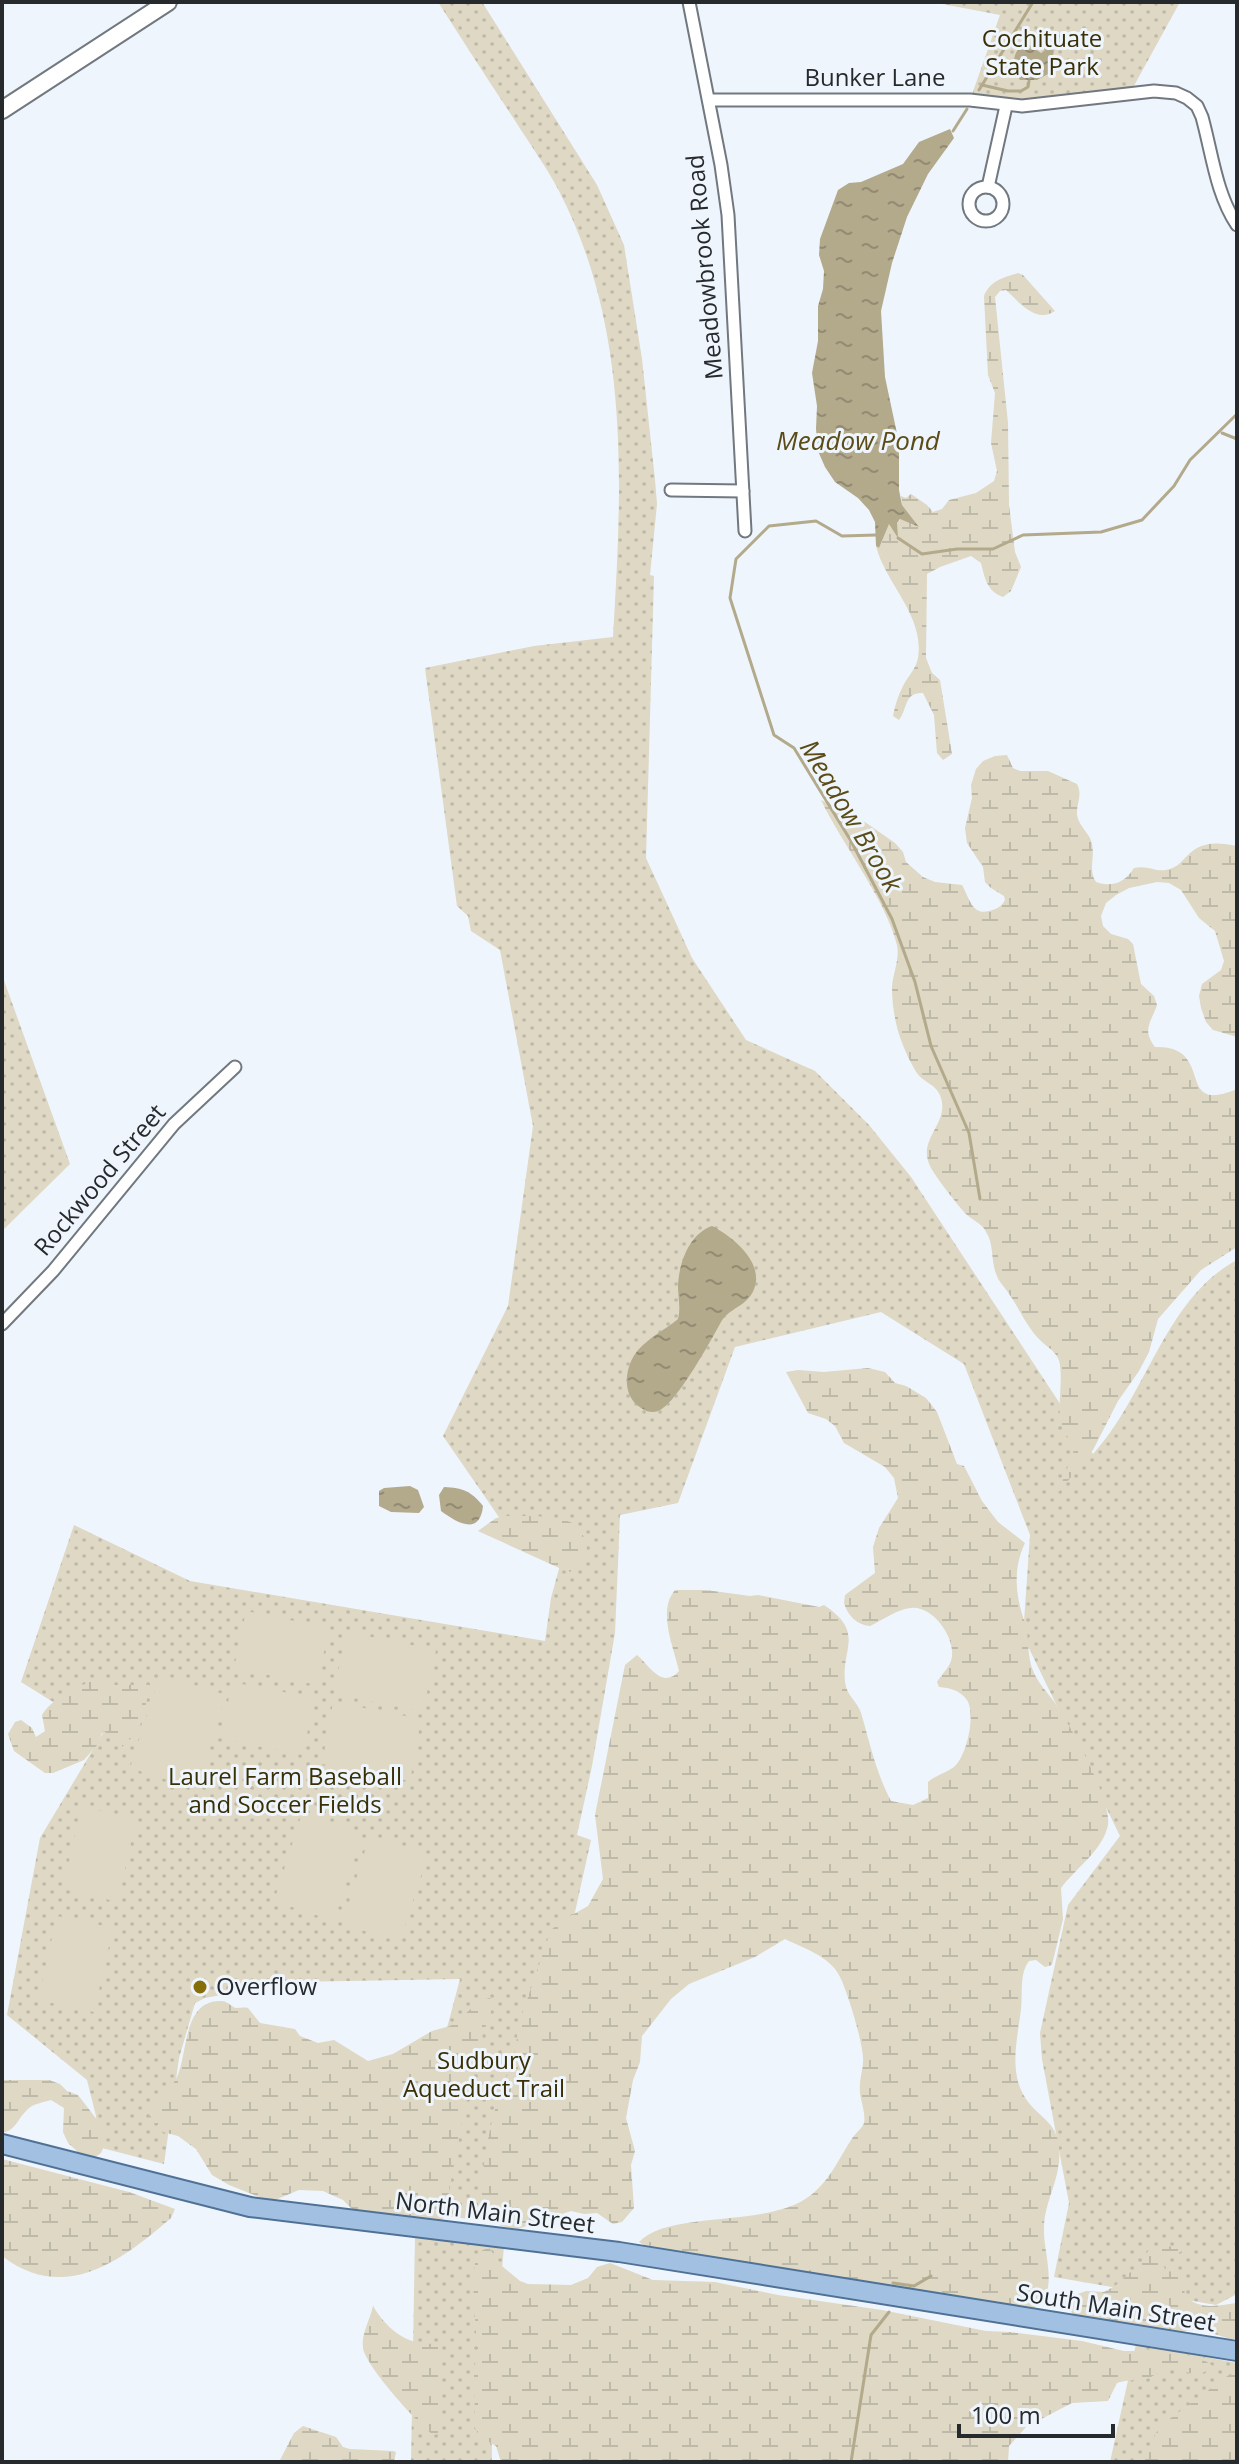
<svg xmlns="http://www.w3.org/2000/svg" width="1239" height="2464" font-family="'Open Sans',sans-serif">
<style>
.green{fill:url(#green-dots)}
.wetland{fill:url(#wetland-marsh)}
.pitch{fill:#ded8c4}
.water{fill:url(#water-ripples)}
.lines{fill:none;stroke-linecap:round;stroke-linejoin:round}
.stream{stroke:#b3a98b;stroke-width:3}
.street-casing{stroke:#72787f;stroke-width:15}
.secondary-casing{stroke:#72787f;stroke-width:20}
.primary-casing{stroke:#4f7196;stroke-width:22}
.street{stroke:#fff;stroke-width:11}
.secondary{stroke:#fff;stroke-width:16}
.primary{stroke:#a2c1e2;stroke-width:18}
.poi-dot{fill:#856d0a;stroke:#eef5fd;stroke-width:3}
.labels{text-anchor:middle;stroke-width:6;stroke-linejoin:round;paint-order:stroke}
.park-label{font-size:24px;fill:#3a2f05;stroke:#eef5fd}
.street-label{font-size:24px;fill:#272a2d;stroke:#eef5fd}
.poi-label{font-size:24px;fill:#272a2d;stroke:#eef5fd;text-anchor:start}
.water-label{font-size:26px;font-style:italic;fill:#5b4c17;stroke:#eef5fd}
</style>
<defs>
<pattern id="green-dots" width="8" height="8" patternUnits="userSpaceOnUse" patternTransform="scale(2)"><rect width="8" height="8" fill="#ded8c4"/><path d="M2 2h.1M6 6h.1" fill="none" stroke="#bebaa9" stroke-width="1.8" stroke-linecap="round"/></pattern>
<pattern id="wetland-marsh" width="20" height="14" patternUnits="userSpaceOnUse" patternTransform="scale(2)"><rect width="20" height="14" fill="#ded8c4"/><path d="M1 5h8M5 5V1M11 12h8M15 12V8" fill="none" stroke="#bebaa9"/></pattern>
<pattern id="water-ripples" width="26" height="14" patternUnits="userSpaceOnUse" patternTransform="scale(2)"><rect width="26" height="14" fill="#b3a98b"/><path d="M2 4q2-2 4 0t4 0M15 11q2-2 4 0t4 0" fill="none" stroke="#928a72"/></pattern>
</defs>
<rect width="100%" height="100%" fill="#eef5fd"/>
<g class="green">
<path d="M438,2H482L597,185L624,245L642,359L655,480L657,504L650,575L654,576L646,858L692,958L746,1040L815,1071L869,1125L911,1177L1093,1454C1146,1397 1165,1298 1237,1260V2294L1216,2305L1054,2277L1069,2203L1042,2059L1040,2033L1068,1905L1120,1836L1023,1636L1030,1535L964,1364L881,1312L735,1347L678,1503L620,1515L615,1633L592,1766L577,1835L591,1840L506,2223L416,2213L438,2062L460,1979L292,1982L205,1998L195,2003L179,2058L164,2164L98,2147L96,2116L87,2080L7,2015L40,1838L103,1733L21,1682L74,1525L190,1581L545,1641L551,1598L571,1525L512,1536L443,1436L508,1306L533,1126L500,950L471,931L468,916L457,906L425,668L534,646L613,637C622,487 631,329 559,191C546,166 529,143 514,119C488,80 463,41 438,2Z"/>
<path d="M932,2H1180L1130,93L1037,105L970,100L1000,15Z"/>
<path d="M2,975L70,1164L2,1231Z"/>
<path d="M415,2237L504,2246L491,2398L492,2462H411Z"/>
<path d="M1136,2344L1237,2363V2462H1110Z"/>
</g>
<g class="wetland">
<path d="M1018,273L1023,275L1055,311C1036,324 1019,302 1006,290L1000,291L995,297L1008,423L1009,505L1015,552L1021,567L1011,591L1003,597C987,591 985,579 981,563L971,556L940,567L927,574L926,658L932,673L940,680L952,754L943,760L937,753L934,715L923,693C904,692 908,708 899,720L893,716C895,705 898,696 903,686C908,676 916,669 918,658C925,616 885,583 876,546L879,548L889,523L897,536V523L901,519L918,526L902,505L901,496L906,498L911,494L927,505L933,512L942,509L949,500L976,493L994,481L997,471L991,443L995,393L988,375L984,296C990,281 1002,278 1018,273Z"/>
<path d="M1007,755L1013,768L1020,771H1048L1077,784C1083,796 1076,803 1077,815C1079,827 1090,833 1092,844C1095,857 1088,871 1096,882C1113,888 1125,882 1134,868C1147,865 1156,872 1166,870C1177,868 1181,862 1188,855C1202,841 1218,842 1237,846V1037L1213,1030L1206,1022L1201,1008L1199,996L1202,984L1221,970L1224,961L1215,931L1199,918L1181,890L1169,883L1157,882L1129,888L1116,895L1106,903L1101,916L1103,926L1111,934L1128,939L1133,944L1141,984L1154,996L1157,1005C1152,1021 1141,1029 1155,1047C1217,1045 1173,1116 1237,1089V1247L1201,1270L1158,1319L1149,1352L1139,1371L1118,1401L1093,1450L1058,1493L1074,1450C1071,1438 1061,1432 1060,1418C1058,1402 1064,1371 1058,1358C1053,1349 1047,1347 1041,1341C1026,1327 1019,1307 1007,1291C1004,1286 999,1282 997,1276C990,1261 995,1244 985,1230C981,1223 972,1220 966,1214C959,1207 934,1175 930,1166C917,1139 949,1124 941,1098C937,1084 925,1084 917,1073C911,1064 905,1051 901,1040C895,1024 892,1004 892,987C893,973 900,959 897,945C886,900 842,844 821,800L862,820L895,843L903,852L906,862L923,877L935,882L962,885C969,897 972,916 989,911C997,909 1001,907 1005,900L1004,896L991,888L985,882L983,867L967,843L965,828L972,798L971,785L976,769L983,761L995,756Z"/>
<path d="M868,1368L885,1372L895,1383L906,1386L926,1398L937,1412L957,1464L964,1466L982,1501L998,1522L1025,1543C1013,1568 1015,1594 1024,1620C1030,1637 1026,1656 1034,1673C1039,1684 1048,1693 1055,1703C1070,1725 1112,1800 1108,1825C1103,1850 1076,1868 1061,1888L1063,1919L1052,1965L1045,1967L1036,1960L1029,1961C1019,1974 1023,1993 1021,2009C1018,2036 1009,2068 1023,2094C1035,2117 1057,2119 1059,2148C1062,2177 1045,2199 1044,2226C1043,2247 1051,2266 1048,2288C1040,2296 1041,2304 1031,2311L649,2248L639,2242C670,2209 769,2229 811,2195C831,2179 839,2158 853,2137C856,2133 863,2127 864,2123C866,2115 861,2101 860,2093C859,2081 862,2074 863,2063C865,2048 847,1989 839,1975C829,1956 803,1948 785,1939L755,1957L689,1984L671,1999L642,2036L640,2062L633,2080L626,2118L635,2151L631,2165L634,2208L622,2222L613,2224L597,2213L584,2214L571,2211L518,2229L501,2226L489,2211L479,2207C482,2176 486,2143 494,2113C501,2088 519,2054 517,2029L551,1930L563,1920L588,1906L603,1879L595,1815L625,1665L637,1655C649,1665 662,1690 679,1671C674,1648 657,1611 675,1590H706L750,1596L758,1595L819,1607L824,1605C868,1634 838,1651 846,1687C849,1697 858,1703 861,1713C870,1743 876,1773 891,1801L913,1805L928,1798V1782C936,1775 947,1773 955,1766C967,1755 976,1714 967,1700C960,1690 950,1688 939,1687L937,1682C941,1675 948,1669 951,1661C958,1640 933,1605 911,1608C897,1609 883,1620 870,1626C857,1625 848,1616 844,1603L845,1595L875,1573L873,1547L879,1528L898,1498L894,1478L885,1467L844,1443L835,1426L826,1419L808,1413L786,1372L798,1370L824,1372Z"/>
<path d="M507,1516C525,1516 567,1514 579,1528C583,1532 585,1542 587,1547L579,1570L568,1572L478,1531L496,1518Z"/>
<path d="M99,1678L115,1685H149L150,1688L139,1730L122,1747L103,1730L98,1744L84,1760L53,1773H45L14,1751L8,1734L15,1722L21,1720L32,1728L36,1737L45,1731L42,1715C53,1697 79,1686 99,1678Z"/>
<path d="M490,1998L494,2003L474,2059L444,2218L438,2221L356,2213L343,2200L323,2191L299,2190L275,2200L264,2199L229,2185L212,2175L196,2149L178,2136L163,2132L150,2117C153,2101 170,2092 177,2077C188,2053 183,2002 219,2001C227,2000 230,2006 236,2008C240,2008 244,2007 248,2008L260,2023L295,2029L300,2036L318,2043L334,2040L368,2061L393,2054L432,2031L450,2026L482,2000Z"/>
<path d="M2,2080H49L60,2084L67,2091L78,2095L105,2130V2144L101,2153L92,2159H86L68,2143L63,2132L64,2108L51,2100C42,2103 33,2103 26,2111C17,2120 16,2130 2,2133Z"/>
<path d="M2,2159L129,2192L175,2209L171,2218C121,2261 65,2304 2,2256Z"/>
<path d="M1157,2246L1181,2247L1182,2251L1165,2261L1163,2265L1165,2269L1181,2277C1184,2284 1183,2291 1186,2296C1198,2311 1222,2305 1237,2303V2339H1230L1199,2329L1172,2333L1080,2320L1073,2315L1068,2306L1063,2305L1064,2299L1086,2291L1104,2292L1115,2286L1143,2261L1149,2249Z"/>
<path d="M489,2248L502,2266L520,2281L528,2284L571,2285L588,2278L597,2267L610,2263L653,2280L715,2282L778,2295L882,2310L986,2331L1010,2332L1082,2341L1124,2351H1161L1199,2357L1213,2366C1193,2384 1186,2365 1166,2370C1158,2371 1151,2379 1142,2380C1133,2380 1127,2380 1117,2383L1108,2401L1072,2403L1026,2427L1009,2446L1008,2462H501L496,2446L480,2437L475,2428L474,2372L477,2351L473,2281L475,2263L480,2251Z"/>
<path d="M373,2306C388,2331 410,2348 440,2343L442,2357L438,2433L434,2435C419,2426 365,2365 363,2348C361,2334 370,2320 373,2306Z"/>
<path d="M1237,2369V2462H1144L1156,2433L1164,2423Z"/>
<path d="M303,2426L336,2437L343,2447L350,2449L393,2451L396,2452L394,2462H279L294,2433Z"/>
</g>
<g class="pitch">
<path d="M246,1611L329,1628L317,1685L234,1668Z"/>
<path d="M346,1632L436,1650L423,1712L334,1694Z"/>
<path d="M160,1674L226,1695L196,1789L130,1768Z"/>
<path d="M232,1682L314,1698L303,1755L221,1739Z"/>
<path d="M333,1702L421,1719L410,1781L322,1764Z"/>
<path d="M81,1806L136,1819L118,1902L63,1889Z"/>
<path d="M302,1813L362,1833L334,1921L274,1901Z"/>
<path d="M370,1835L428,1854L400,1942L342,1924Z"/>
<path d="M57,1916L113,1928L94,2012L38,2000Z"/>
</g>
<g class="water">
<path d="M1045,41L1054,51L1048,74L1037,80H1020C1011,68 1011,47 1028,44L1041,53L1045,51L1042,44Z"/>
<path d="M950,129L954,138L928,174L907,217L892,263L881,311L885,377L899,443V490L902,505L919,527L900,519L897,523L898,538L889,524L879,548L876,546L875,522L869,510L858,498L835,482L825,467L818,451L816,429L817,406L812,373L818,341V306L823,289L824,271L819,255L820,239L838,190L849,183L861,182L903,164L919,142Z"/>
<path d="M712,1226C731,1236 758,1257 756,1281C753,1306 730,1306 721,1322C711,1340 676,1405 658,1411C650,1414 643,1410 636,1404C621,1390 626,1363 639,1349C650,1337 666,1329 678,1319C681,1308 678,1297 678,1286C679,1263 689,1234 712,1226Z"/>
<path d="M410,1486L418,1490L424,1507L419,1513L391,1512L379,1506V1491L384,1488Z"/>
<path d="M444,1487C463,1488 471,1491 483,1506C480,1536 457,1523 441,1511L439,1495Z"/>
</g>
<g class="lines">
<g class="stream">
<path d="M998,62L1002,75H1016"/>
<path d="M982,85L1008,91H1021L1028,87L1029,81"/>
<path d="M979,90L1033,2"/>
<path d="M953,131L967,109"/>
<path d="M1222,433L1237,439"/>
<path d="M876,535L842,536L816,521L769,526L736,559L730,598L774,735L794,748L851,841L892,919L915,982L931,1046L969,1133L980,1199"/>
<path d="M898,538L922,554L957,549H993L1023,535L1101,532L1142,520L1174,486L1190,460L1237,414"/>
<path d="M893,2283L914,2286L931,2276"/>
<path d="M851,2462L871,2335L889,2312"/>
</g>
<defs>
<g id="street">
<path d="M689,2L721,165L728,215L745,531"/>
<path d="M709,100H970L1022,106L1154,91L1176,93L1187,98L1197,106L1202,117C1212,153 1216,194 1237,225"/>
<path d="M988,187L1006,106"/>
<circle cx="986" cy="204" r="17"/>
<path d="M671,490L743,491"/>
<path d="M2,1324L53,1271L174,1124L235,1067"/>
</g>
<path id="secondary" d="M2,110L168,2"/>
<path id="primary" d="M2,2144L250,2207L619,2252L1237,2351"/>
</defs>
<use href="#street" class="street-casing"/>
<use href="#secondary" class="secondary-casing"/>
<use href="#primary" class="primary-casing"/>
<use href="#street" class="street"/>
<use href="#secondary" class="secondary"/>
<use href="#primary" class="primary"/>
</g>
<circle class="poi-dot" cx="200" cy="1987" r="8"/>
<g class="labels">
<g class="park-label">
<text x="1042" y="47">Cochituate<tspan x="1042" dy="28">State Park</tspan></text>
<text x="285" y="1785">Laurel Farm Baseball<tspan x="285" dy="28">and Soccer Fields</tspan></text>
<text x="484" y="2069">Sudbury<tspan x="484" dy="28">Aqueduct Trail</tspan></text>
</g>
<g class="street-label">
<text x="875" y="86">Bunker Lane</text>
<text transform="translate(705 267) rotate(-95)" y="8">Meadowbrook Road</text>
<text transform="translate(100 1180) rotate(-50)" y="8">Rockwood Street</text>
<text transform="translate(495 2213) rotate(7)" y="8">North Main Street</text>
<text transform="translate(1116 2308) rotate(9)" y="8">South Main Street</text>
</g>
<g class="poi-label">
<text x="216" y="1995">Overflow</text>
</g>
<g class="water-label">
<text x="858" y="450">Meadow Pond</text>
<text transform="translate(851 816) rotate(59)" y="9">Meadow Brook</text>
</g>
</g>
<rect width="1239" height="2464" fill="none" stroke="#272a2d" stroke-width="8"/>
<path d="M959 2424v12h154v-12" fill="none" stroke="#272a2d" stroke-width="4"/>
<text x="971" y="2424" font-size="24" fill="#272a2d" stroke="#eef5fd" stroke-width="6" paint-order="stroke">100 m</text>
</svg>
